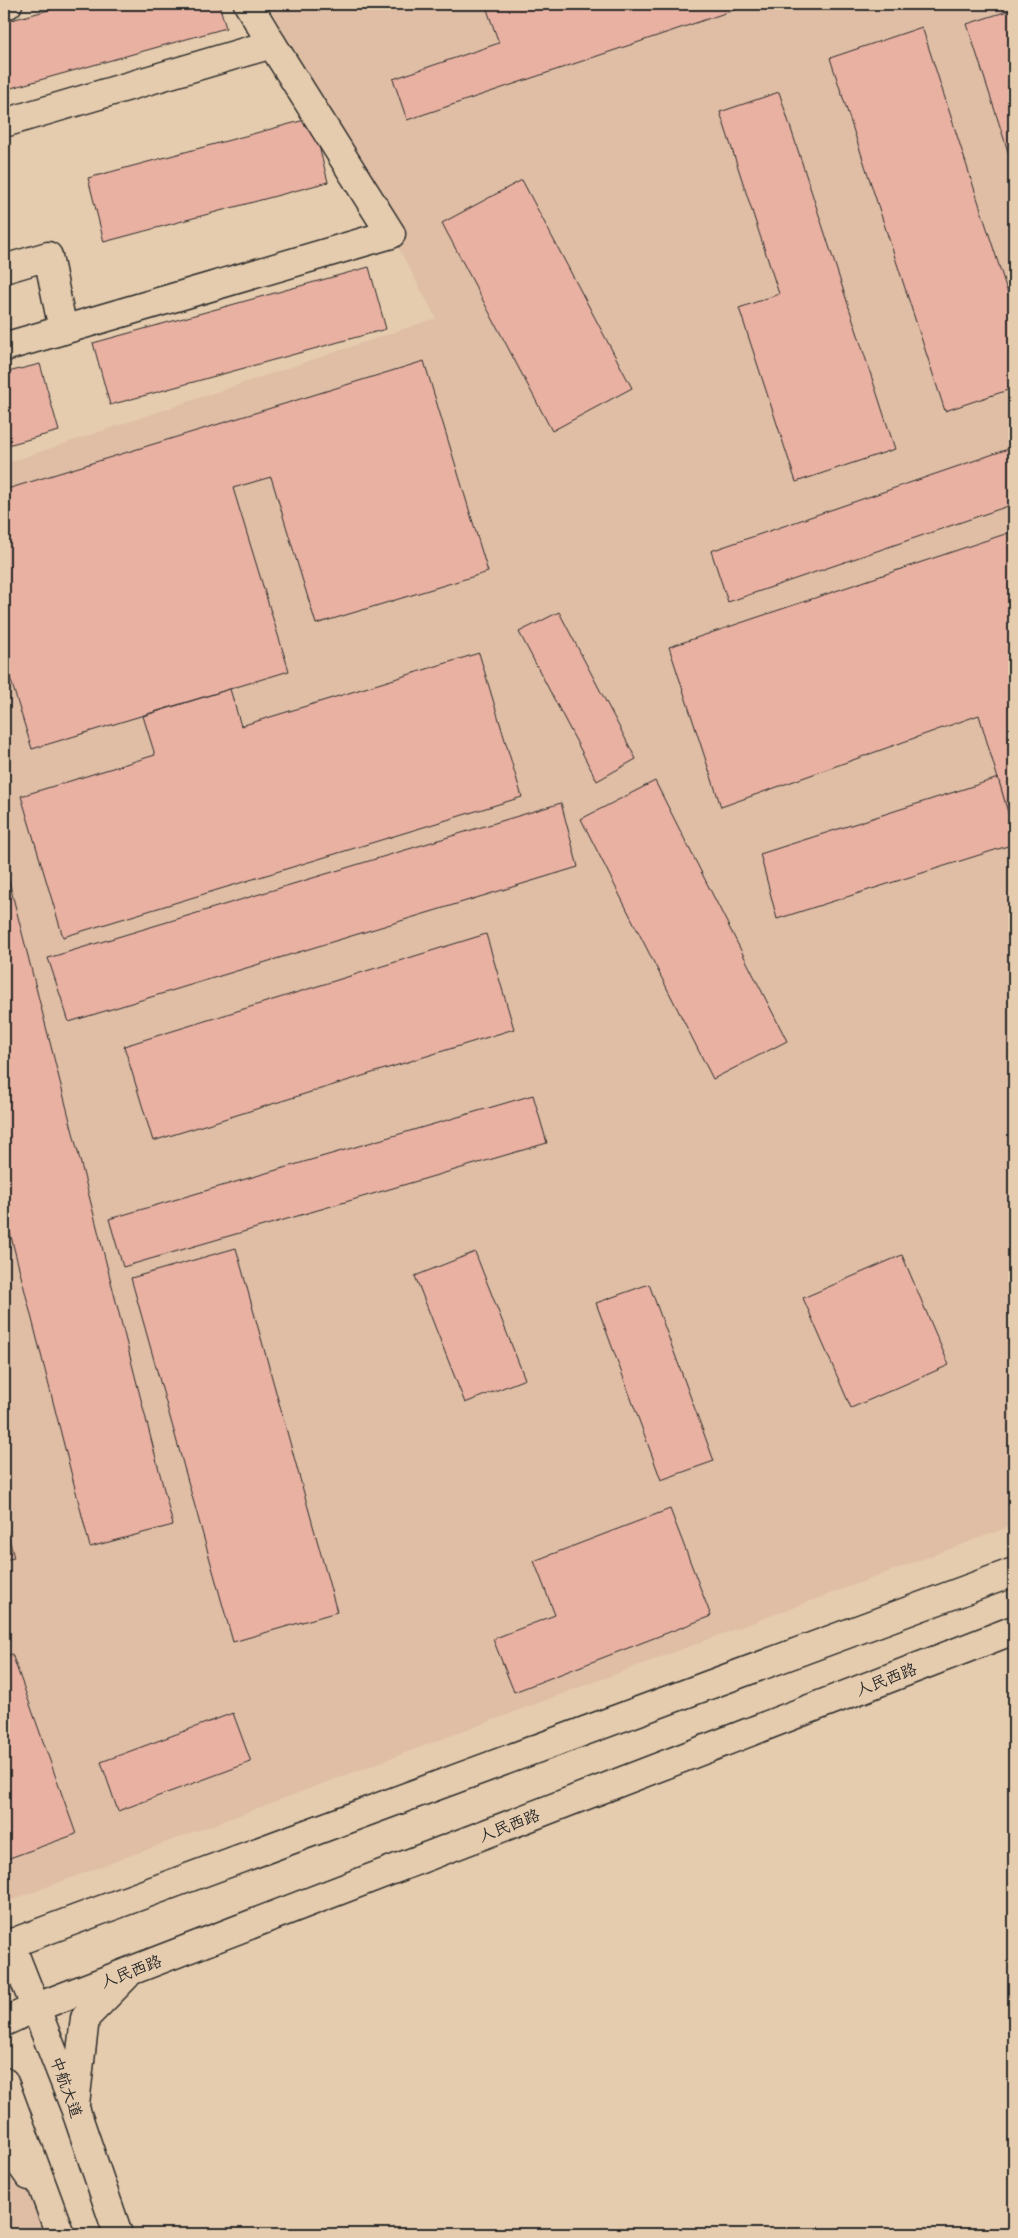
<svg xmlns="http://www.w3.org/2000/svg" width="1018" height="2238" font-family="Delius,'LXGW WenKai TC',sans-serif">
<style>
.built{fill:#dfbea5}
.building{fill:#e9b1a2;stroke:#2b2b2b}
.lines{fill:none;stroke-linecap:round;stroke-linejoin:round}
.minor-casing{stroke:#2b2b2b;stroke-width:31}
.major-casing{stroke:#2b2b2b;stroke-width:31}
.minor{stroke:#e6ccae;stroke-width:28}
.major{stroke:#e6ccae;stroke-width:28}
.labels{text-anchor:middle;stroke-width:4;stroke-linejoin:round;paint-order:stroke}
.street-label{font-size:16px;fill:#2b2b2b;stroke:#e6ccae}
</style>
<rect width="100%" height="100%" fill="#e6ccae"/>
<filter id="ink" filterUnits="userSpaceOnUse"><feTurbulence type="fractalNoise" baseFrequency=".02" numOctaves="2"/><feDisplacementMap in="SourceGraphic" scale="10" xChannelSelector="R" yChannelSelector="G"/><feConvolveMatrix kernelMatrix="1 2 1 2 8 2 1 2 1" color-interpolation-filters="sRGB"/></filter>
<g filter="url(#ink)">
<g class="built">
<path d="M268,4H1014V1525L4,1903V464L436,318Z"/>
<path d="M4,2140L60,2234H4Z"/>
</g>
<g class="building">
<path d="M71,4H219L226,28L4,90V22Z"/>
<path d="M485,4H752L407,120L393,79L499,43Z"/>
<path d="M1014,9V170L967,24Z"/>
<path d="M922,27L1014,312V388L945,411L830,58Z"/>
<path d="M779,92L895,449L796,482L739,308L779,294L720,112Z"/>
<path d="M312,118L328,182L104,242L88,178Z"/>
<path d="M522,180L632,388L552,431L442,223Z"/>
<path d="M369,267L386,329L110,405L93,343Z"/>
<path d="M424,361L488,572L316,624L271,477L233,488L289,671L32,749L4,658V490Z"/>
<path d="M40,364L59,431L4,446V373Z"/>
<path d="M1014,447V504L728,602L711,551Z"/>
<path d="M1014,531V833L979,715L721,807L669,647Z"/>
<path d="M559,612L636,759L597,781L519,632Z"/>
<path d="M479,653L522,797L63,937L21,796L155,755L143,716L230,689L241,726Z"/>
<path d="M998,778L1014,833V844L777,919L760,854Z"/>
<path d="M655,781L787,1041L713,1079L581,819Z"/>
<path d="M561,803L578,867L69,1022L48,958Z"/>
<path d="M4,862L173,1525L90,1547L4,1209Z"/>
<path d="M486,934L514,1029L153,1141L124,1046Z"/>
<path d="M533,1095L547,1143L123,1267L109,1219Z"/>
<path d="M236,1248L337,1612L233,1642L131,1278Z"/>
<path d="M475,1252L525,1379L465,1403L415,1276Z"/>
<path d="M902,1255L949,1365L851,1408L803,1298Z"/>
<path d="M649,1284L714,1461L661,1480L596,1303Z"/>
<path d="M670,1509L711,1616L514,1692L493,1639L555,1615L534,1561Z"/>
<path d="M4,1519L14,1558L4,1560Z"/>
<path d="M12,1654L76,1834L4,1860V1657Z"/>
<path d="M233,1713L251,1762L118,1811L101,1762Z"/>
</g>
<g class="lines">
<defs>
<g id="minor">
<path d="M4,5L8,4"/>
<path d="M4,123L272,44L248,4"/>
<path d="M4,269L48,256L63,330L4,347"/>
<path d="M63,330L391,234L272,44"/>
</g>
<g id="major">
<path d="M10,1943L75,2108L118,2234"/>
<path d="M4,1946L1014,1572"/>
<path d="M4,2022L37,2007L1014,1630"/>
<path d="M4,2082L60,2234"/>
<path d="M75,2104L85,2018L126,1976"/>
<path d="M4,2140L29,2176"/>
</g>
</defs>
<use href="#minor" class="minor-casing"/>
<use href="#major" class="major-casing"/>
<use href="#minor" class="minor"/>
<use href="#major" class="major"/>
</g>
</g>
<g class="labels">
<g class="street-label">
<text transform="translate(886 1679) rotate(-21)" y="6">人民西路</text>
<text transform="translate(509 1825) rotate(-21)" y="6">人民西路</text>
<text transform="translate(131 1971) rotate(-21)" y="6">人民西路</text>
<text transform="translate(67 2087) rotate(70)" y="6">中航大道</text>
</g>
</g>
<rect width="1018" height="2238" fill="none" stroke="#e6ccae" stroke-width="20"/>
<rect x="10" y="10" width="998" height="2218" fill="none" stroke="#2b2b2b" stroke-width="2" filter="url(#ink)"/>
</svg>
